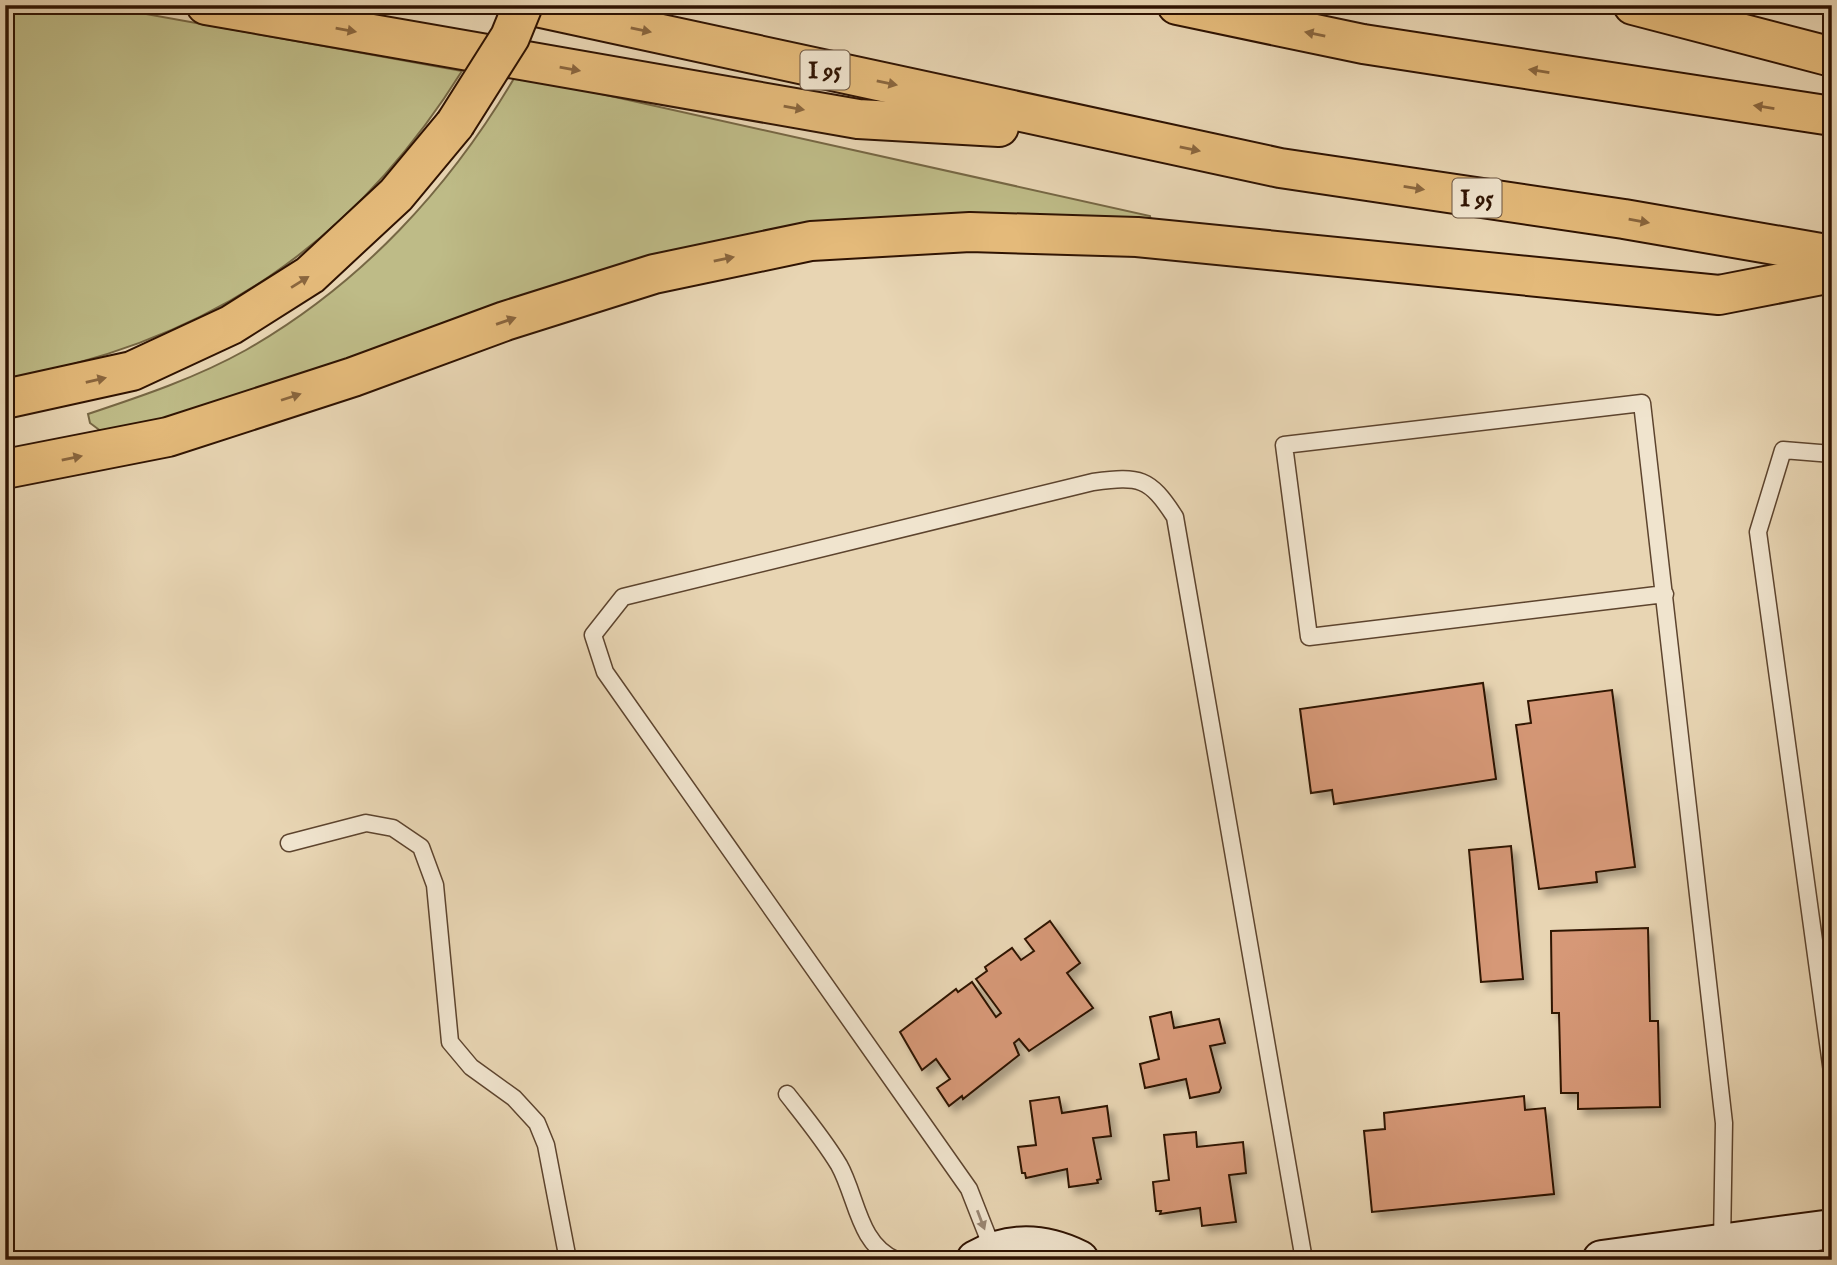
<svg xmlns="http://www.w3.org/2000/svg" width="1837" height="1265" font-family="'IM FELL English',serif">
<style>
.green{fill:#bebb87;stroke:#766744;stroke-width:2}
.building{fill:#d69877;stroke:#2f1302;stroke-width:2;filter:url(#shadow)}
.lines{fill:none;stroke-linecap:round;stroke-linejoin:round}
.lane-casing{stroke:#5d442e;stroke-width:19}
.secondary-casing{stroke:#2f1302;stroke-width:42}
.highway-casing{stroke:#2f1302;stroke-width:42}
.lane{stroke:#f0e4ce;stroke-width:16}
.secondary{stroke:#f0e4ce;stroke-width:38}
.highway{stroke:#e4ba7a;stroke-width:38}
.highway-bridge-casing{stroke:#2f1302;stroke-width:42;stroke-linecap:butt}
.highway-bridge{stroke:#e4ba7a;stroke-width:38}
.oneway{fill:#8a663e}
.oneway2{fill:#998672}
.labels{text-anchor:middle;stroke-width:5;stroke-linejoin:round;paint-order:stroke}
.shield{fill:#f0e4ce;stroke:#69523f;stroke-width:2}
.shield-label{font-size:23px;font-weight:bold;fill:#2f1302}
</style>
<defs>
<filter id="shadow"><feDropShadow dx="6" dy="6" stdDeviation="3.5" flood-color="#0004"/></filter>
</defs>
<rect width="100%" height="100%" fill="#e8d5b3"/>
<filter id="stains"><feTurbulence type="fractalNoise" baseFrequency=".00286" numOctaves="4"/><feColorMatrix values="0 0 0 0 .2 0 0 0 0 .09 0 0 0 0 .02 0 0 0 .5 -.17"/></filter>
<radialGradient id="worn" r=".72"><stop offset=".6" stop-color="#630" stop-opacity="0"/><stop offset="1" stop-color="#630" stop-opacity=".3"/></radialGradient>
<g class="green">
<path d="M5,5H96L462,71C353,245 208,343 5,379Z"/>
<path d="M516,75L1150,216L1151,221H878L106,435L90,423L88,414C142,396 196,378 246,350C360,285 450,188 516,75Z"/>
</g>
<g class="building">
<path d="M1483,683L1496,779L1334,804L1332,790L1311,793L1300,709Z"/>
<path d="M1612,690L1635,867L1596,872L1597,882L1539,889L1516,725L1531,723L1528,701Z"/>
<path d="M1511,846L1523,979L1481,982L1469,850Z"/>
<path d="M1050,921L1080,963L1067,973L1093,1008L1029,1051L1019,1039L1014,1043L1019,1055L963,1099L962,1096L949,1106L937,1088L950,1079L936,1059L922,1070L900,1032L956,989L958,992L972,982L996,1017L1001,1013L976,979L987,971L985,967L1012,948L1021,960L1034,951L1025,939Z"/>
<path d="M1648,928L1650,1021H1658L1660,1107L1578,1109V1093H1561L1559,1013H1552L1551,931Z"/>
<path d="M1171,1012L1174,1028L1219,1019L1225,1043L1210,1046L1221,1088L1219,1092L1190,1098L1186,1079L1145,1088L1140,1064L1159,1059L1150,1017Z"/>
<path d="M1524,1096L1525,1110L1545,1108L1554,1194L1372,1212L1364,1131L1385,1129L1384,1113Z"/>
<path d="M1059,1097L1062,1113L1107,1106L1111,1136L1093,1138L1101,1179L1097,1180L1098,1183L1069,1187L1067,1169L1026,1178L1025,1173H1022L1018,1147L1036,1145L1030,1101Z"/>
<path d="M1196,1132L1197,1147L1243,1142L1246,1173L1229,1175L1236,1222L1202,1226L1200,1208L1160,1214L1161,1211H1156L1153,1182L1169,1180L1164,1135Z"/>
</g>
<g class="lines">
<defs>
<g id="lane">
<path d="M1832,454L1783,450L1758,532L1832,1072"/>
<path d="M1665,594L1309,637L1284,445L1642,403L1724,1123L1722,1243"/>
<path d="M289,843L366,823L393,828L421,847L435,885L450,1042L471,1067L514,1098L537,1123L546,1145L568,1260"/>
<path d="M787,1094C805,1117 824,1140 839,1165C857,1197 858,1244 896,1260"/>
<path d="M993,1250L969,1189L605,672L593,635L623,597L1093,482C1140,476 1149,477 1175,517L1304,1260"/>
</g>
<g id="secondary">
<path d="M976,1260C1010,1241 1045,1243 1079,1260"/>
<path d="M1602,1260L1832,1229"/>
</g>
<g id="highway">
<path d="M206,5L858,119L999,127"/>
<path d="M527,5L1280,168L1624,219L1832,255"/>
<path d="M1177,5L1363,44L1832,116"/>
<path d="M1633,5L1832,57"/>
<path d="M5,399L132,371L231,325L310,275L396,195L455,124"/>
<path d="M5,469L168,437L353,377L505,321L654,274L811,241L970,232L1137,237L1719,295L1832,273"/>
</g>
</defs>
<use href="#lane" class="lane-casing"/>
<use href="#secondary" class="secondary-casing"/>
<use href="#highway" class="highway-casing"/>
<use href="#lane" class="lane"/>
<use href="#secondary" class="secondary"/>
<use href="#highway" class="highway"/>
<defs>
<path id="highway-bridge" d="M455,124L510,37L523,5"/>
</defs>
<use href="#highway-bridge" class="highway-bridge-casing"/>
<use href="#highway-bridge" class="highway-bridge"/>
</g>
<defs><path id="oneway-solid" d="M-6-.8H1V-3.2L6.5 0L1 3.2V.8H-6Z" transform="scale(1.75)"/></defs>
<g class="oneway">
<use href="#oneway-solid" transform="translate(346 30) rotate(10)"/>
<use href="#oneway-solid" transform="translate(641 30) rotate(12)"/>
<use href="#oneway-solid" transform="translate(1315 34) rotate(-168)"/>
<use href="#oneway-solid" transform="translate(570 69) rotate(10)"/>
<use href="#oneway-solid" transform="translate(1539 71) rotate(-171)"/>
<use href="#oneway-solid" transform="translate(887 83) rotate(12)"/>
<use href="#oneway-solid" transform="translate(1764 107) rotate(-171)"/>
<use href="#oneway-solid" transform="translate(794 108) rotate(10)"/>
<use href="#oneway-solid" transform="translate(1190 149) rotate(12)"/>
<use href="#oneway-solid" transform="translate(1414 188) rotate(9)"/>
<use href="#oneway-solid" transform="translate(1639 221) rotate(10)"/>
<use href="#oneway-solid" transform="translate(724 259) rotate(-12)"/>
<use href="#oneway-solid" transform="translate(300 282) rotate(-32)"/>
<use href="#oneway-solid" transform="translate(506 321) rotate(-19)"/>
<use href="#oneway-solid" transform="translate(96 380) rotate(-13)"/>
<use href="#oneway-solid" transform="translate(291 397) rotate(-18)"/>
<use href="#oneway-solid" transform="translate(72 458) rotate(-12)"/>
</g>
<use class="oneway2" href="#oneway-solid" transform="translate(981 1220) rotate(69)"/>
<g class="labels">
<g class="shield">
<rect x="800.5" y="50.5" width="49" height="39" rx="5"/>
<rect x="1452.5" y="178.5" width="49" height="39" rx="5"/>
</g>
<g class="shield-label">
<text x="825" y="78">I 95</text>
<text x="1477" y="206">I 95</text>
</g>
</g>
<rect width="1837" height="1265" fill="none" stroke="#e8d5b3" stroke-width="28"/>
<rect x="7" y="7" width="1823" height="1251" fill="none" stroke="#2f1302" stroke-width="3.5"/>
<rect x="14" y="14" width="1809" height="1237" fill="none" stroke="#2f1302" stroke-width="2"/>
<rect width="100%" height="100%" filter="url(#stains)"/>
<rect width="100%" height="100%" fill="url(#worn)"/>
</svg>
